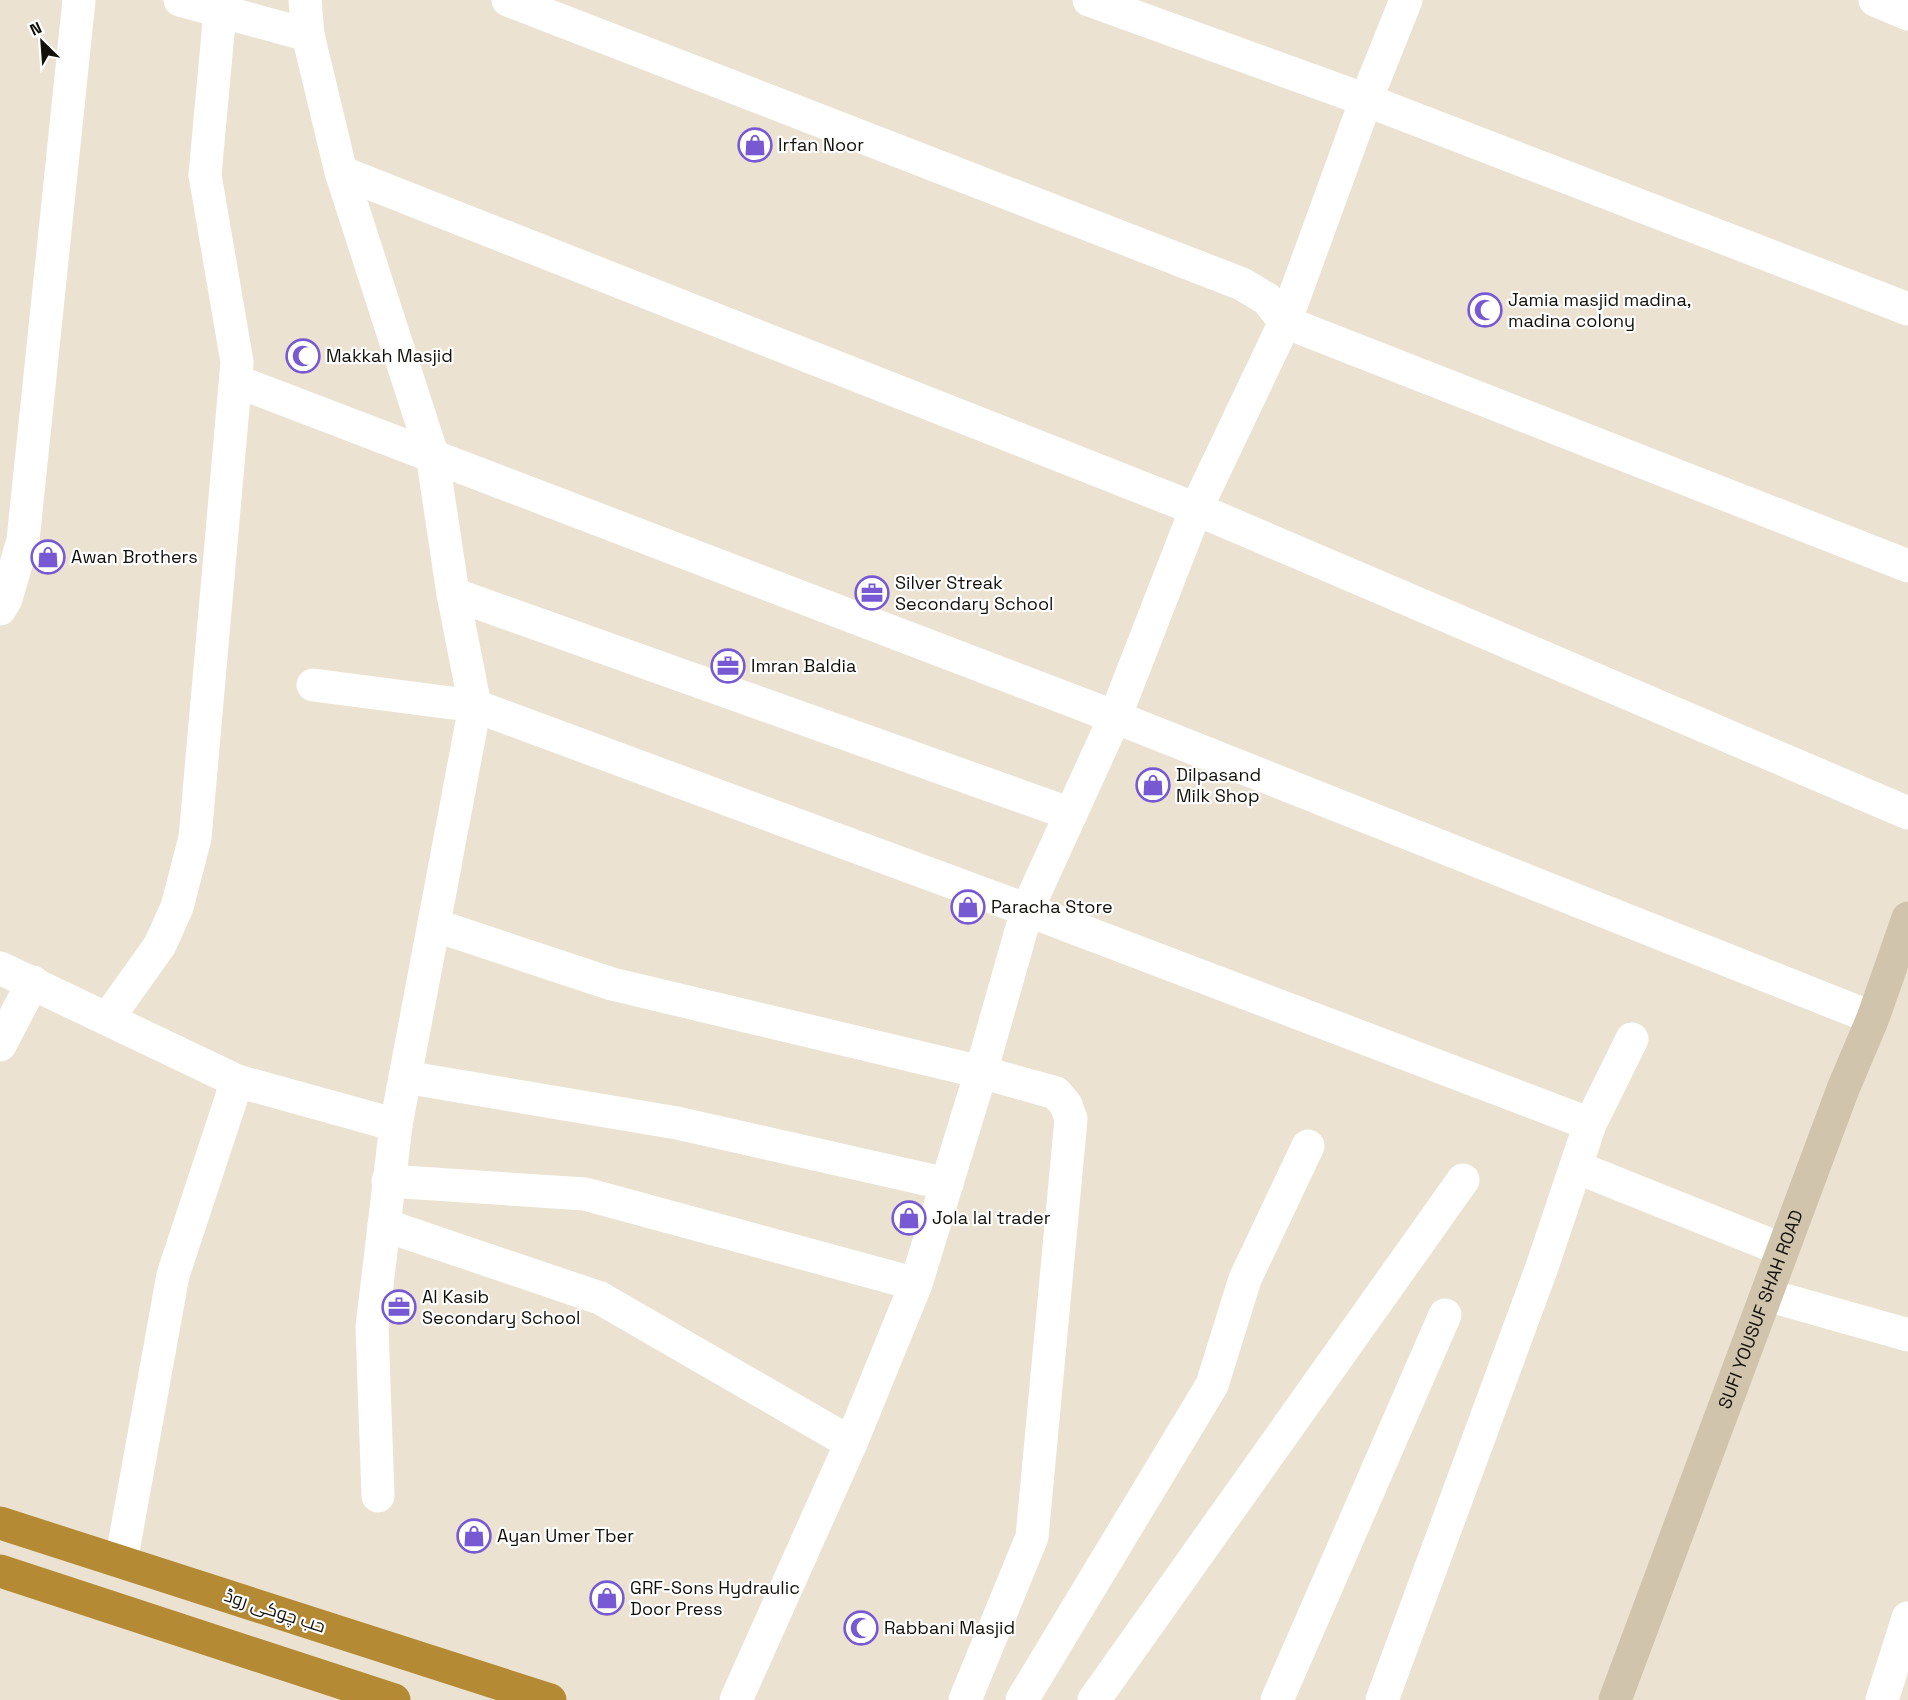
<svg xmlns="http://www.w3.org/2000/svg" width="1908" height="1700" font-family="'Space Grotesk',Cairo,sans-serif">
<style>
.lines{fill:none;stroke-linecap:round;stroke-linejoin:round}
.street{stroke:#fff;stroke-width:33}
.secondary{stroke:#d0c4ad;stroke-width:33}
.highway{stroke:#b58a35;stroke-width:33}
.labels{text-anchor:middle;stroke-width:4.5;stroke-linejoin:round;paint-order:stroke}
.poi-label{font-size:18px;fill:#13100a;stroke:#fff;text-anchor:start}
.street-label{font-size:18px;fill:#13100a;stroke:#fff}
</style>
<rect width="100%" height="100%" fill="#ebe2d1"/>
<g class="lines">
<g class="street">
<path d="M180,0L308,35"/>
<path d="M305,0L308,35L341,172L432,454L453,594L475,706L396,1125L372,1327L378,1496"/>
<path d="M508,0L1242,284L1267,299L1285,322L1908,566"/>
<path d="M1089,0L1366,100L1908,309"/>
<path d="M1875,0L1908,14"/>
<path d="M341,172L1196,509L1908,813"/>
<path d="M236,381L1115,717L1873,1018"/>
<path d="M453,594L1071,814"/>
<path d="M0,609L6,599L23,540L79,0"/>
<path d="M313,685L475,706L1027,910L1590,1124"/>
<path d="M434,925L612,984L981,1072L1056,1093L1066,1105L1071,1119L1032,1537L965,1700"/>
<path d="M0,968L237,1081L396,1125"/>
<path d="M108,1018L160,945L177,907L195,838L237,362L205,175L221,0"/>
<path d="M0,1045L33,982"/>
<path d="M405,1077L677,1123L947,1184"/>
<path d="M1576,1167L1783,1250"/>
<path d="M388,1181L585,1194L916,1284"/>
<path d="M384,1225L600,1298L851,1443"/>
<path d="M1767,1295L1908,1335"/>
<path d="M121,1562L173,1275L237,1081"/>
<path d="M736,1700L851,1443L916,1284L981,1072L1027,910L1115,717L1196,509L1285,322L1366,100L1406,0"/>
<path d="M1022,1700L1212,1385L1245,1279L1308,1146"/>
<path d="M1094,1700L1463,1180"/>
<path d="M1277,1700L1445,1315"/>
<path d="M1382,1700L1542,1267L1590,1124L1632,1039"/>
<path d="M1882,1700L1908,1618"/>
</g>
<path class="secondary" id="s1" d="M1615,1700L1843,1089L1873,1018L1908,918"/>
<g class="highway">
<path d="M0,1523L550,1700"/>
<path d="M0,1571L394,1700"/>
</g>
</g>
<defs>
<symbol id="shop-ring" viewBox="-11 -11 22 22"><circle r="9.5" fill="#fff" stroke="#7759d3" stroke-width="1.5"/><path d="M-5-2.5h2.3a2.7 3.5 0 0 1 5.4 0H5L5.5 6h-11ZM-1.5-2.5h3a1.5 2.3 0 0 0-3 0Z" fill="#7759d3"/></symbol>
<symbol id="mosque-ring" viewBox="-11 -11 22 22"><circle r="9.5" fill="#fff" stroke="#7759d3" stroke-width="1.5"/><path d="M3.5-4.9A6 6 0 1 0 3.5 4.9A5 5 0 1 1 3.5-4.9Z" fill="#7759d3"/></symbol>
<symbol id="office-ring" viewBox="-11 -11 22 22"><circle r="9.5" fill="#fff" stroke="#7759d3" stroke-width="1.5"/><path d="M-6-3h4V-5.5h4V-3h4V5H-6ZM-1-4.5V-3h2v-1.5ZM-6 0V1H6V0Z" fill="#7759d3"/></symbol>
</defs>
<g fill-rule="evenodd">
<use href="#shop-ring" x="736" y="126" width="38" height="38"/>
<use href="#mosque-ring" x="1466" y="291" width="38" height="38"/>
<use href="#mosque-ring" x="284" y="337" width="38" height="38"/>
<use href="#shop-ring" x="29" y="538" width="38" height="38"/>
<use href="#office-ring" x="853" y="574" width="38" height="38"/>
<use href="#office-ring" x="709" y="647" width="38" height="38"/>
<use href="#shop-ring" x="1134" y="766" width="38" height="38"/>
<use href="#shop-ring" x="949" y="888" width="38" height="38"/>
<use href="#shop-ring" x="890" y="1199" width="38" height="38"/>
<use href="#office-ring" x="380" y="1288" width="38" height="38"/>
<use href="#shop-ring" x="455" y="1517" width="38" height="38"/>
<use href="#shop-ring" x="588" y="1579" width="38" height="38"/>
<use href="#mosque-ring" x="842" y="1609" width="38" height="38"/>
</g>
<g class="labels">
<g class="poi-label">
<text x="778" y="151">Irfan Noor</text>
<text x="1508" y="306">Jamia masjid madina,<tspan x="1508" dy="21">madina colony</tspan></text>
<text x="326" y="362">Makkah Masjid</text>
<text x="71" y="563">Awan Brothers</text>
<text x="895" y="589">Silver Streak<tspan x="895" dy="21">Secondary School</tspan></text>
<text x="751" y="672">Imran Baldia</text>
<text x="1176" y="781">Dilpasand<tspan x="1176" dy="21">Milk Shop</tspan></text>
<text x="991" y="913">Paracha Store</text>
<text x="932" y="1224">Jola lal trader</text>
<text x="422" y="1303">Al Kasib<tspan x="422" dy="21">Secondary School</tspan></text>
<text x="497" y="1542">Ayan Umer Tber</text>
<text x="630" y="1594">GRF-Sons Hydraulic<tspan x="630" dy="21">Door Press</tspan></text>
<text x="884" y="1634">Rabbani Masjid</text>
</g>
<g class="street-label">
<text dy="6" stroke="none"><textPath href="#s1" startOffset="417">SUFI YOUSUF SHAH ROAD</textPath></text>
<text transform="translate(275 1611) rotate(18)" y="6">حب چوکی روڈ</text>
</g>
</g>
<g transform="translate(42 42) rotate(335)" stroke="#ffffff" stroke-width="4.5" paint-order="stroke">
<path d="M0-4.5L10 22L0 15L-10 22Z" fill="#13100a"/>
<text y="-9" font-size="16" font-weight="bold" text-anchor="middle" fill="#13100a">N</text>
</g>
</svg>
